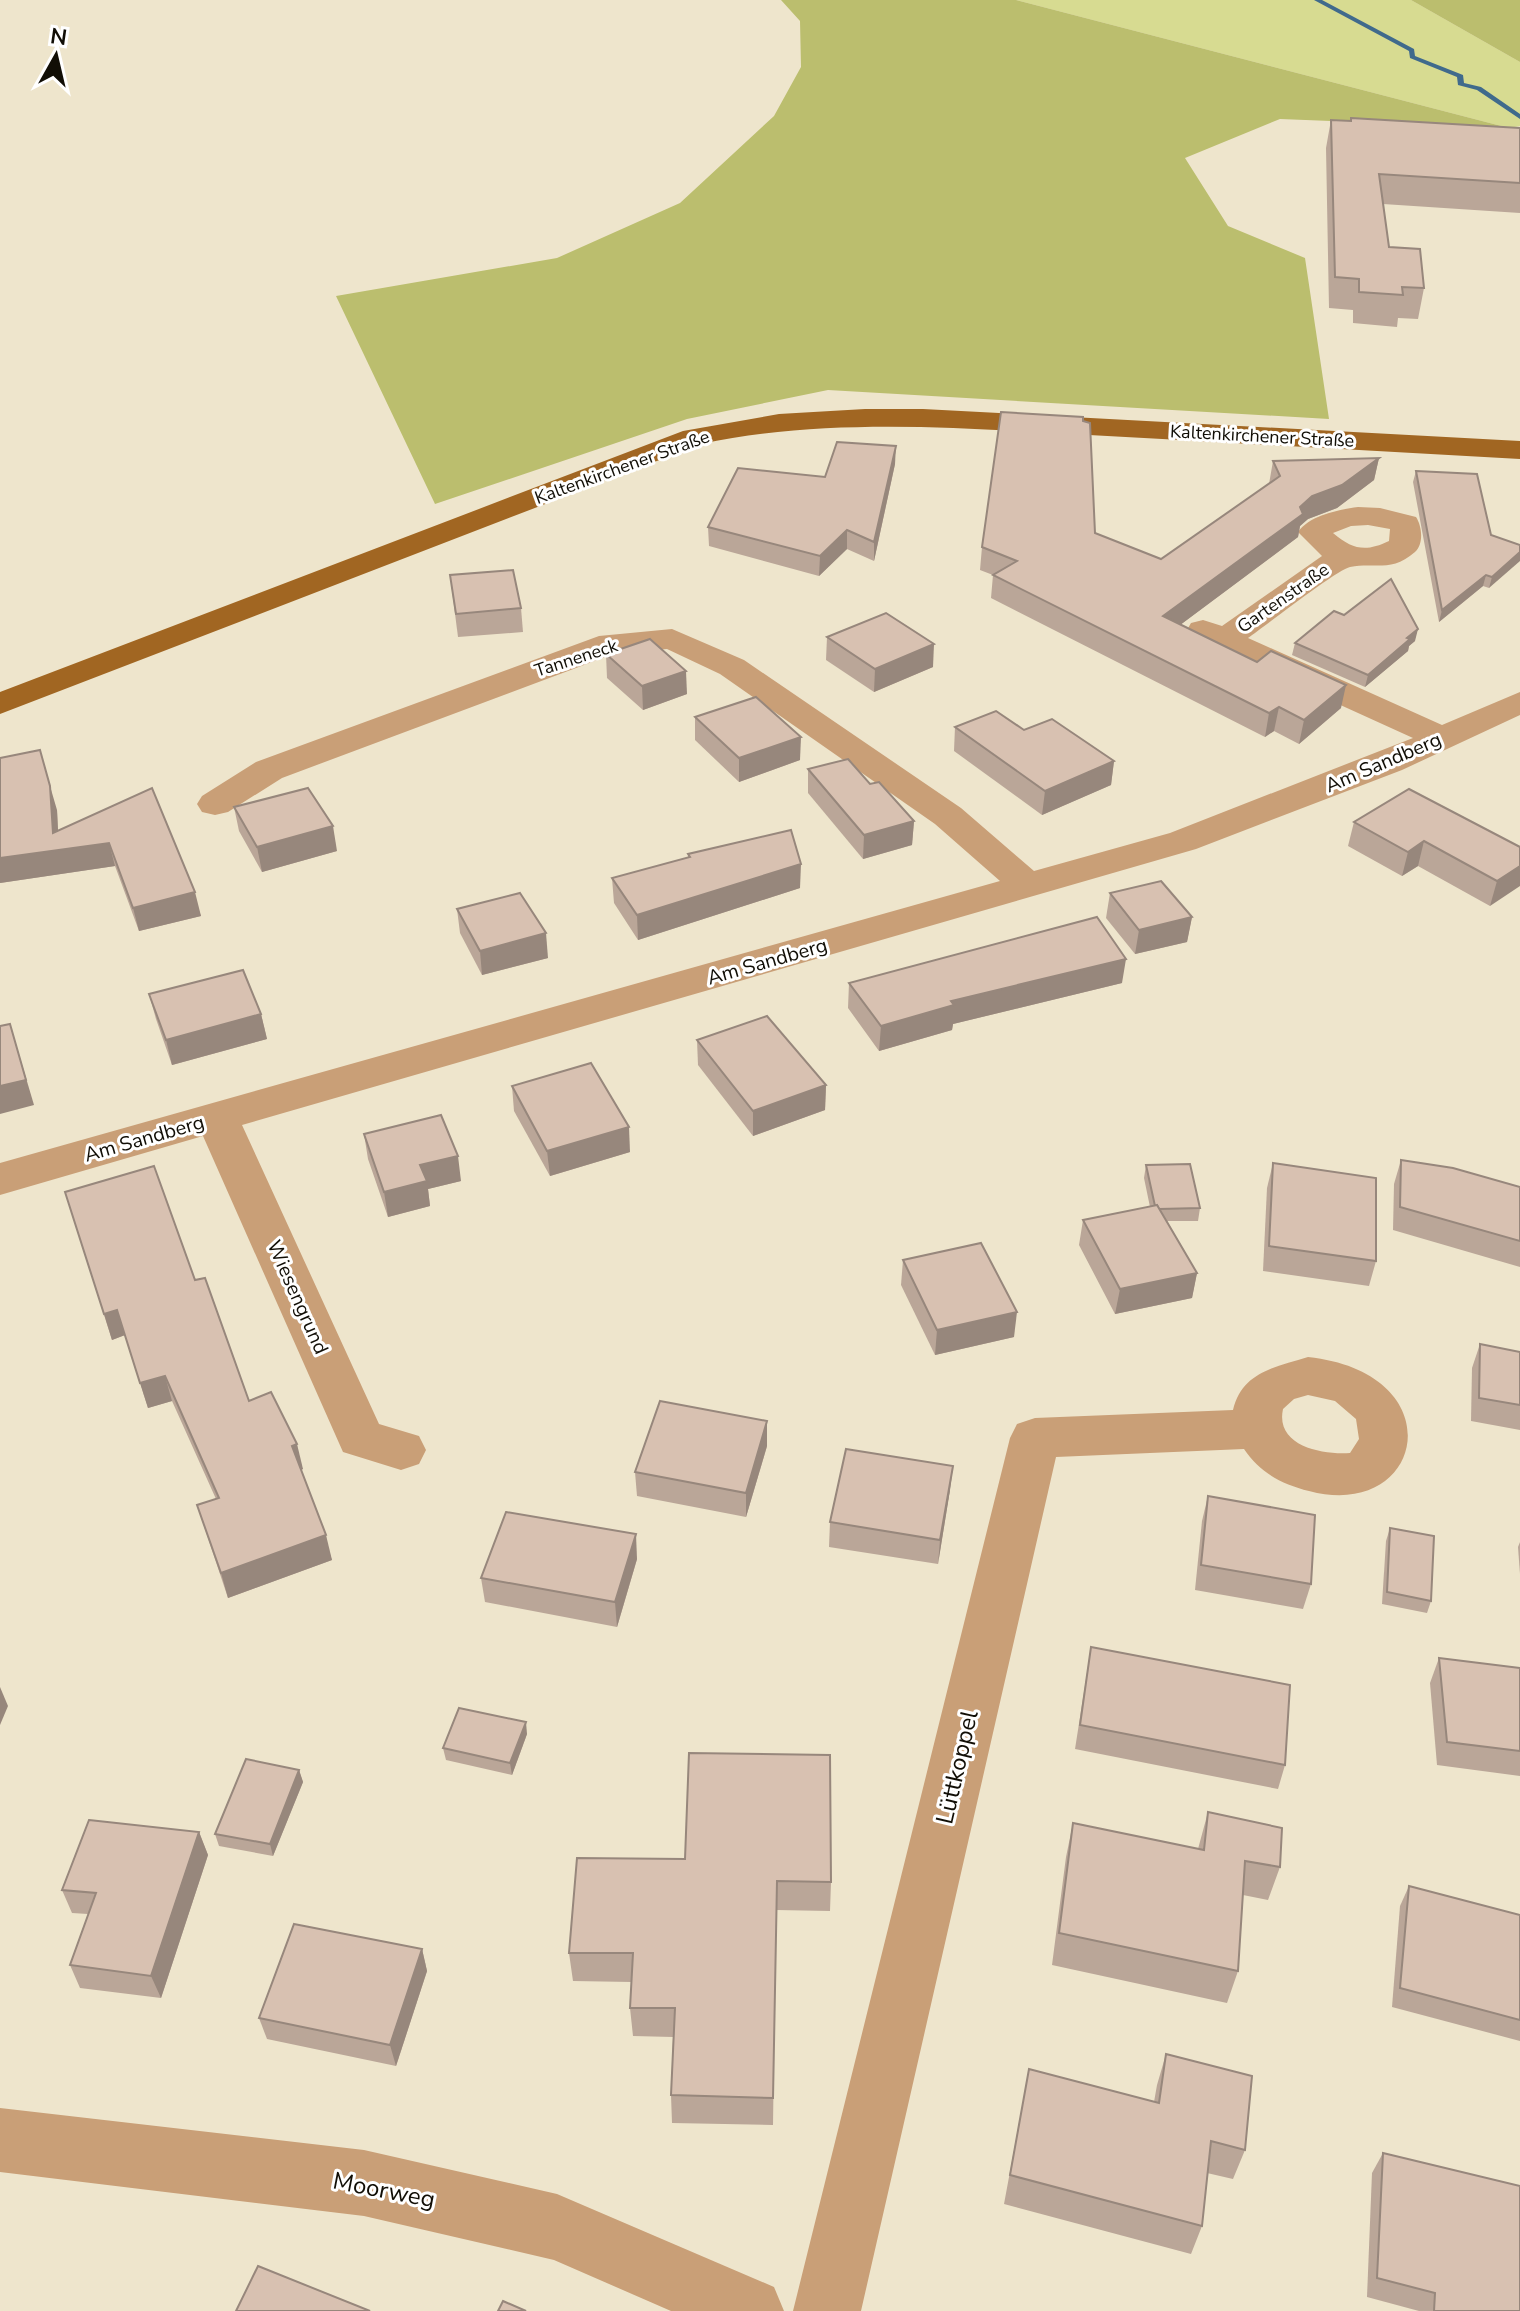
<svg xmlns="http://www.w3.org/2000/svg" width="1520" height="2311" font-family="'Nunito Sans',sans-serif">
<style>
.green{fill:#d7db91}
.forest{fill:#bbbe6e}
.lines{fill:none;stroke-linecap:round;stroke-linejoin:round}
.stream{fill:#406a8c;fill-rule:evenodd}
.minor{fill:#c99f77;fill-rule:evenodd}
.major{fill:#a16622;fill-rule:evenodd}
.wall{fill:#baa698}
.shaded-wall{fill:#97877c}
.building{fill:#d8c1b1;stroke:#97877c;stroke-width:2}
.labels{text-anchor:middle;stroke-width:6;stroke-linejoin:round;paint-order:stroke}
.far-street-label{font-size:18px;fill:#110e06;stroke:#fff}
.street-label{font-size:20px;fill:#110e06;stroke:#fff}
.near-street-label{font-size:24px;fill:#110e06;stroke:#fff}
</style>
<rect width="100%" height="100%" fill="#eee5cc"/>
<path class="green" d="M1016,0H1411L1520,62V126L1509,128Z"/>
<g class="forest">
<path d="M781,0H1016L1509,128L1280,119L1185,158L1228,226L1305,258L1329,419L828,390L687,419L435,504L336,296L557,258L680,203L774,116L801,67L800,21Z"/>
<path d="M1411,0H1520V62Z"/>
</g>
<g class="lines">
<path class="stream" d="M1314,0H1322L1414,49L1415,56L1463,75L1464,83L1481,87L1520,114V119L1477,90L1458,85L1457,77L1410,58L1409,51Z"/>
<g class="minor">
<path d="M1358,507L1380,508L1416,517C1422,526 1424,544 1415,552C1391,573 1375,562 1350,567C1338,569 1264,627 1248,638L1442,725L1520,692V715L1402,770L1196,849L242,1125L379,1424L419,1436L426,1450L419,1464L401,1470L343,1452L203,1136L0,1195V1163L1000,881L935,824L720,674L667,649L616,653L282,778L228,812L215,815L202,812L197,804L202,796L256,762L599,636L672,629L744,660L961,808L1034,871L1170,833L1413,738L1191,637L1187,630L1191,623L1203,620L1222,626L1322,556L1298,532C1310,515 1338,510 1358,507ZM1368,525L1390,529L1389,541C1366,552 1353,550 1333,533L1351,526Z"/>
<path d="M1308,1357C1456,1373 1425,1522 1309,1491C1282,1484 1260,1473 1244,1449L1056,1457L861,2311H793L1010,1438L1017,1424L1035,1418L1233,1410C1242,1372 1275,1367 1308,1357ZM1308,1395L1335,1401L1356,1419L1359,1439L1350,1453C1322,1455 1275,1446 1283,1409L1294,1399Z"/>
<path d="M0,2108L364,2150L557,2194L774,2287L784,2311H671L554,2260L364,2216L0,2172Z"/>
</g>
<path class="major" d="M865,409H923L1520,441V459C1376,451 1233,443 1089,435C959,428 829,417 701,444L0,714V692L683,431L779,414Z"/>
</g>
<g class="wall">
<path d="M1351,118L1520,128V213L1383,204L1389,247L1424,288L1418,319L1398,318L1397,327L1353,323V310L1329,308L1326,148L1331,120L1350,121Z"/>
<path d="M1083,421L1095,533L1161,559L1269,484L1273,461L1379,458L1374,480L1337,508L1308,519L1300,526L1298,537L1180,625L1341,708L1299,744L1274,731L1265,737L991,598L993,575L980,570L982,547Z"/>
<path d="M895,464L874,561L847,549L819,576L709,546L708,527L825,477Z"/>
<path d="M1416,471L1491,535L1520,545L1489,588L1483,586L1439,622L1413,482Z"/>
<path d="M450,575L521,608L523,632L458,637Z"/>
<path d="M827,637L933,667L874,692L826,660Z"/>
<path d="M1415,641L1409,646L1408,651L1365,687L1292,655L1295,643Z"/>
<path d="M606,654L687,694L643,710L607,678Z"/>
<path d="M695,717L800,760L739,782L695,740Z"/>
<path d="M955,727L1024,730L1114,761L1111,785L1042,815L954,751Z"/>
<path d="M808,769L870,784L914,821L912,845L863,859L808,793Z"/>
<path d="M152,788L201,916L139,931L115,866L0,883L57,810L58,831Z"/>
<path d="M234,807L337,851L262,872L239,831Z"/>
<path d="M1354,822L1520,847L1490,906L1418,866L1402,876L1348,846Z"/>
<path d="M688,854L800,888L638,940L614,903L612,878L688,858Z"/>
<path d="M1110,893L1192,917L1187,942L1135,954L1106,918Z"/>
<path d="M457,909L548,958L482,975L460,933Z"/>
<path d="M849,983H1122L953,1024L952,1030L879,1051L848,1008Z"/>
<path d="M149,994L261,1014L267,1039L172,1065L156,1019Z"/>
<path d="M697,1040L826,1085L825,1110L753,1136L698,1065Z"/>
<path d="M512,1086L630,1152L550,1176L514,1111Z"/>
<path d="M364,1134L461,1181L428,1189L430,1206L388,1217L368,1159Z"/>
<path d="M1401,1160L1520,1187V1267L1393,1230L1394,1184Z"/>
<path d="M1273,1163L1376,1261L1369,1286L1263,1271L1267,1188Z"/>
<path d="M1146,1165L1200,1208L1198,1221H1167L1197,1273L1192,1298L1115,1314L1079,1245L1083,1220L1150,1207L1144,1178Z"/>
<path d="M65,1192L195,1280L249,1401L303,1469L301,1470L332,1560L228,1598L197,1505L216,1499L172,1401L148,1408L125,1335L112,1340Z"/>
<path d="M903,1260L1014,1337L935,1355L901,1285Z"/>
<path d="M1480,1344L1520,1352V1430L1471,1421L1472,1368Z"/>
<path d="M767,1446L746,1517L637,1496L635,1472Z"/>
<path d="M950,1490L938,1564L829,1547L830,1522Z"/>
<path d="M1208,1496L1311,1584L1303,1609L1195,1590L1202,1521Z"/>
<path d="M1390,1528L1431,1601L1427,1613L1382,1604L1386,1541Z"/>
<path d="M1520,1542V1574L1518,1547Z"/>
<path d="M637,1559L617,1627L485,1602L481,1578Z"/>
<path d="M1091,1647L1285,1765L1278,1789L1075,1749Z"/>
<path d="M1439,1658L1520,1668V1776L1437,1765L1430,1683Z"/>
<path d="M527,1734L512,1775L446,1760L443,1748Z"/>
<path d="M299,1770L303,1782L273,1856L219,1846L215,1834Z"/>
<path d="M1208,1812L1280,1867L1268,1900L1243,1895L1238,1971L1227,2003L1052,1965L1066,1857L1073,1823L1198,1849Z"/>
<path d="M199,1832L208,1855L161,1998L80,1988L70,1965L88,1914L72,1913L62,1890Z"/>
<path d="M577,1858L831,1882L830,1911L776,1910L773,2125L672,2123L671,2095L673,2037L633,2036L630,2008L632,1982L573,1981L569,1953Z"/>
<path d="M1409,1886L1520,1915V2041L1392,2007L1400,1906Z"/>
<path d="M422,1949L427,1971L396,2066L267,2039L259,2018Z"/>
<path d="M1166,2054L1245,2150L1233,2179L1207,2173L1202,2226L1191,2254L1004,2204L1029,2069L1154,2102L1157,2085Z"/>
<path d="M1383,2153L1520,2311H1419L1367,2297L1372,2173Z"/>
</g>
<g class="shaded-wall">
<path d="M896,446L895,464L874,561V542Z"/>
<path d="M1379,458L1374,480L1337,508L1308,519L1300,526L1298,537L1160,640L1163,616L1312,496Z"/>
<path d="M847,530V549L819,576L820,556Z"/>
<path d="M1520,552V561L1489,588L1492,577Z"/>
<path d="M1486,575L1483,586L1439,622L1442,610Z"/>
<path d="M1418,629L1415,641L1409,646L1408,651L1365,687L1368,675L1407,638Z"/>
<path d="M934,644L933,667L874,692L875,669Z"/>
<path d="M686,671L687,694L643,710L642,686Z"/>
<path d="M1346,685L1341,708L1299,744L1304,720Z"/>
<path d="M1279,707L1274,731L1265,737L1269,713Z"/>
<path d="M801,737L800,760L739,782V758Z"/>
<path d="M1114,761L1111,785L1042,815L1045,791Z"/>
<path d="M50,786L57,810L59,850L109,843L115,866L0,883V858L53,833Z"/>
<path d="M914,821L912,845L863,859L864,835Z"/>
<path d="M333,826L337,851L262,872L257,847Z"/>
<path d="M1424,841L1418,866L1402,876L1408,852Z"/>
<path d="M801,864L800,888L638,940L637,915Z"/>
<path d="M1520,866V886L1490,906L1497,881Z"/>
<path d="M195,892L201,916L139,931L133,908Z"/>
<path d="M1192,917L1187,942L1135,954L1139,930Z"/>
<path d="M546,933L548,958L482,975L480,951Z"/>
<path d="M1126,959L1122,983L953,1024L952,1030L879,1051L881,1026L951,1001Z"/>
<path d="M261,1014L267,1039L172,1065L166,1040Z"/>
<path d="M10,1024L34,1105L0,1114V1086Z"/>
<path d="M826,1085L825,1110L753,1136V1111Z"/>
<path d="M629,1127L630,1152L550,1176L547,1151Z"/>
<path d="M458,1156L461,1181L428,1189L430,1206L388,1217L384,1192L420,1165Z"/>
<path d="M1197,1273L1192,1298L1115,1314L1120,1289Z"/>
<path d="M117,1310L125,1335L112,1340L104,1314Z"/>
<path d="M1017,1312L1014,1337L935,1355L937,1330Z"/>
<path d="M165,1376L172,1401L148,1408L140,1383Z"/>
<path d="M767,1421V1446L746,1517V1493Z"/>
<path d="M297,1444L303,1469L298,1471L292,1446Z"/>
<path d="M953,1466L950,1490L938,1564L940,1540Z"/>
<path d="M636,1534L637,1559L617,1627L615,1602Z"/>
<path d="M326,1535L332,1560L228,1598L221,1573Z"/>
<path d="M0,1687L8,1706L0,1725Z"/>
<path d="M526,1722L527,1734L512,1775L510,1763Z"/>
<path d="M299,1770L303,1782L273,1856L270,1844Z"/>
<path d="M199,1832L208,1855L161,1998L151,1976Z"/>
<path d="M422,1949L427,1971L396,2066L390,2045Z"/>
</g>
<g class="building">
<path d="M1351,118L1520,128V183L1379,174L1389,247L1420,249L1424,288L1402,287L1403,295L1359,292V279L1335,277L1331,120L1351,121Z"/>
<path d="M1001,412L1083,417V421L1090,423L1095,533L1161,559L1280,476L1273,461L1379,458L1342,485L1312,496L1300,507L1303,514L1163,616L1257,662L1271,651L1346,685L1304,720L1279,707L1269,713L993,575L1017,561L982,547Z"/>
<path d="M837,442L896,446L874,542L847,530L820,556L708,527L738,468L825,477Z"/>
<path d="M1416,471L1477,474L1491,535L1520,545V552L1492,577L1486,575L1442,610Z"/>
<path d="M513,570L521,608L456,614L450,575Z"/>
<path d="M1391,579L1418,629L1407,638L1410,639L1368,675L1295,643L1334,611L1344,615Z"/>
<path d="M886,613L934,644L875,669L827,637Z"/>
<path d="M650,639L686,671L642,686L606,654Z"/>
<path d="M756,697L801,737L739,758L695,717Z"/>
<path d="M996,711L1024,730L1052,719L1114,761L1045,791L955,727Z"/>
<path d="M40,750L50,786L53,833L152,788L195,892L133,908L109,843L0,858V758Z"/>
<path d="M848,759L870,784L879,782L914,821L864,835L808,769Z"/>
<path d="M308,788L333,826L257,847L234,807Z"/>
<path d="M1409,789L1520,847V866L1497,881L1424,841L1408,852L1354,822Z"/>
<path d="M791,830L801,864L637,915L612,878L690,857L688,854Z"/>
<path d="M1161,881L1192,917L1139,930L1110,893Z"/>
<path d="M520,893L546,933L480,951L457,909Z"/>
<path d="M1097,917L1126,959L951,1001L954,1005L881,1026L849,983Z"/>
<path d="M243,970L261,1014L166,1040L149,994Z"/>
<path d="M767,1016L826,1085L753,1111L697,1040Z"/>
<path d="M10,1024L26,1080L0,1086V1026Z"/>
<path d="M591,1063L629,1127L547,1151L512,1086Z"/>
<path d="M441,1115L458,1156L420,1165L427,1181L384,1192L364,1134Z"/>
<path d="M1401,1160L1453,1168L1520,1187V1241L1400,1207Z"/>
<path d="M1273,1163L1376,1178V1261L1269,1246Z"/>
<path d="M1190,1164L1200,1208L1159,1209L1157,1205L1155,1206L1146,1165Z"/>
<path d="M154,1166L195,1280L205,1278L249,1401L271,1392L297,1444L292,1446L326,1535L221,1573L197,1505L219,1498L165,1376L140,1383L117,1310L104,1314L65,1192Z"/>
<path d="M1157,1205L1197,1273L1120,1289L1083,1220Z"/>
<path d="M981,1243L1017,1312L937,1330L903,1260Z"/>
<path d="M1480,1344L1520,1352V1405L1479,1398Z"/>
<path d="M660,1401L767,1421L746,1493L635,1472Z"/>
<path d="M846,1449L953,1466L940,1540L830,1522Z"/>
<path d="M1208,1496L1315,1515L1311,1584L1201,1565Z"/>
<path d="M506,1512L636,1534L615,1602L481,1578Z"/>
<path d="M1390,1528L1434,1536L1431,1601L1387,1592Z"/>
<path d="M1091,1647L1290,1685L1285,1765L1080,1725Z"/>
<path d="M1439,1658L1520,1668V1751L1447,1742Z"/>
<path d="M459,1708L526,1722L510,1763L443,1748Z"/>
<path d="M689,1753L830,1755L831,1882L777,1881L773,2098L671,2095L675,2008H630L633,1953H569L577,1858L685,1859Z"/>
<path d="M246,1759L299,1770L270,1844L215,1834Z"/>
<path d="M1208,1812L1282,1828L1280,1867L1245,1861L1238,1971L1059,1933L1073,1823L1204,1850Z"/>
<path d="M89,1820L199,1832L151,1976L70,1965L96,1893L62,1890Z"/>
<path d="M1409,1886L1520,1915V2020L1400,1988Z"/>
<path d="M294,1924L422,1949L390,2045L259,2018Z"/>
<path d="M1166,2054L1252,2076L1245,2150L1211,2141L1202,2226L1010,2175L1029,2069L1159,2103Z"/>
<path d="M1383,2153L1520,2186V2311H1434L1435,2293L1377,2278Z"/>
<path d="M258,2266L370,2311H236Z"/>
<path d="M503,2301L526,2311H498Z"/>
</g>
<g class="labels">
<g class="far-street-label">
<text transform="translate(1262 436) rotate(3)" y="6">Kaltenkirchener Straße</text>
<text transform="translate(622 467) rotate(-20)" y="6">Kaltenkirchener Straße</text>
<text transform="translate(1283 598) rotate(-35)" y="6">Gartenstraße</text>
<text transform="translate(576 658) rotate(-18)" y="6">Tanneneck</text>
</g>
<g class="street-label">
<text transform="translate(1383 762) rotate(-23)" y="7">Am Sandberg</text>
<text transform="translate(767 961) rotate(-16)" y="7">Am Sandberg</text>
<text transform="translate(144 1138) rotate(-16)" y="7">Am Sandberg</text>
<text transform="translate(298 1297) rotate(66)" y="7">Wiesengrund</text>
</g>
<g class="near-street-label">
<text transform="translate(957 1767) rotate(-77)" y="8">Lüttkoppel</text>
<text transform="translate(384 2190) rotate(11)" y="8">Moorweg</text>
</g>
</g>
<g transform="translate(56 56) rotate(8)" stroke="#ffffff" stroke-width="6" paint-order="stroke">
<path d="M0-6L14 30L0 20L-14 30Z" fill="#110e06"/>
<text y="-12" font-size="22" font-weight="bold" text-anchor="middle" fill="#110e06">N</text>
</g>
</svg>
